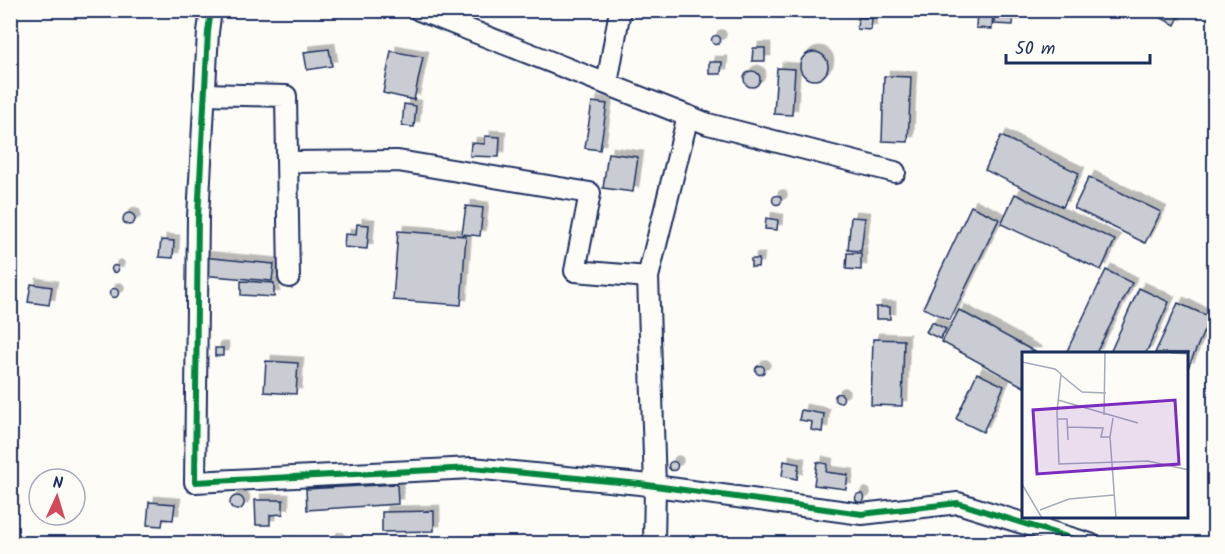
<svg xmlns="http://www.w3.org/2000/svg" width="1225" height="554" font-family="Kalam,sans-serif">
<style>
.building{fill:#c9ccd3;stroke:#1b2f5e;stroke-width:1.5;filter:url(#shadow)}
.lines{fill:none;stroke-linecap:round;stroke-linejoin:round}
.street-casing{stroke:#1b2f5e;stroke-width:24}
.street{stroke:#fdfcf7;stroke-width:20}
.cycleway-casing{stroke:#fdfcf7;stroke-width:10}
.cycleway{stroke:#00873e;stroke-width:6}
.inset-road{fill:none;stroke:#a3aaba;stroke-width:1.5}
.view{fill:#7b2cbf;fill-opacity:0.15;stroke:#7b2cbf;stroke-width:3}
.inset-edge{fill:none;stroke:#1b2f5e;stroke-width:3}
</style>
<defs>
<filter id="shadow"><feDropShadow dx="5.5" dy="-5.5" stdDeviation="0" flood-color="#0004"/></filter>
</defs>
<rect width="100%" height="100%" fill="#fdfcf7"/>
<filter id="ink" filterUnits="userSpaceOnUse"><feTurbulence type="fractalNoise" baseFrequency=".0167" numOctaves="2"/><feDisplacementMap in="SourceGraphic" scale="12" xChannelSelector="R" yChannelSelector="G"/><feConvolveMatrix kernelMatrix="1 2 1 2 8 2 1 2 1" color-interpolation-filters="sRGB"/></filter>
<g filter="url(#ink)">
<g class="building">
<path d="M676,10H692L691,18L675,16Z"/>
<path d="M977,10H993L992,29L976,28Z"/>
<path d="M995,10H1014L1013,25L994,24Z"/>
<path d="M1146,10H1182L1175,25Z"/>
<path d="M858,17L872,18L871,30L857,29Z"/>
<circle cx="716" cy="40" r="4.5"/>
<path d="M753,48H765V61H752Z"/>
<path d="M329,49L332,66L307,70L304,52Z"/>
<path d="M391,51L423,57L414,100L383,93Z"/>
<circle cx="814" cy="66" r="14"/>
<path d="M709,62H722L721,74H709Z"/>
<path d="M777,68L795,69L792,115L774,114Z"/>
<circle cx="752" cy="79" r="8"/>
<path d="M884,76L911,77L908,142L882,141Z"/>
<path d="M592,102L607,104L600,150L585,148Z"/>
<path d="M404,104L416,106L414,127L402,126Z"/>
<path d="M485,136L500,137L499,157L470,156L471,143L485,144Z"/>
<path d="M1001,136L1079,173L1063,207L985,170Z"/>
<path d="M608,153L638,157L633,192L603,188Z"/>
<path d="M1089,177L1161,212L1145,243L1074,208Z"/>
<path d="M1015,194L1115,240L1101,270L1001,224Z"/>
<circle cx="777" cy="200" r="4.5"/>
<path d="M466,206L483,208L480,236L462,234Z"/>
<path d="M971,206L999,219L950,320L923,308Z"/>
<circle cx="129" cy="219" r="6"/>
<path d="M851,217L865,218L861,251L848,250Z"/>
<path d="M766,218L778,220L777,230L765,229Z"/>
<path d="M357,224L369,225L367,249L344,247L345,234L356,235Z"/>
<path d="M398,231L466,236L461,305L393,300Z"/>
<path d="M161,240L174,241L173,258L159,257Z"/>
<path d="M847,253H861V270L846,269Z"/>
<path d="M202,257L274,264L272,281L200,275Z"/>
<path d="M751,259H759L758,267H751Z"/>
<circle cx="115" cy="269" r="3.5"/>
<path d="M1106,270L1132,283L1096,353H1066Z"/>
<path d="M241,281L274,283V297L241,295Z"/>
<path d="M31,284L52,287L49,305L28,302Z"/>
<path d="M1139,288L1169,302L1146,353H1110Z"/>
<circle cx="114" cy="293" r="4.5"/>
<path d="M1178,303L1210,317L1188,368V353H1155Z"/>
<rect x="876" y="307" width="14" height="12"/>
<path d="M959,310L1037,353H1024V387L942,342Z"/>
<path d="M932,322L946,329L940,339L926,332Z"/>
<path d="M873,339L904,340L902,406L871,405Z"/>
<rect x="215" y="348" width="8" height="8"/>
<path d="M266,361L298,363L296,394L264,392Z"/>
<circle cx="760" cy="370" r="4.5"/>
<path d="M977,373L1004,386L983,432L956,419Z"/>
<circle cx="839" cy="398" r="4.5"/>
<path d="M801,410L824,414L822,432L811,430L812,422L799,420Z"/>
<path d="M784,461L799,464L797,479L782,476Z"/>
<circle cx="673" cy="466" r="4.5"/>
<path d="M817,462L827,464L826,472L848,475L846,489L814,485Z"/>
<path d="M397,484L398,504L307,510L306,489Z"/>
<circle cx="860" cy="498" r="4.5"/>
<circle cx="237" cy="503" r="7"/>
<path d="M255,500H283V514L270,515V525H256Z"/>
<path d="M149,502L175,504L173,520L163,519L162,526L147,525Z"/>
<path d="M434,511V531L382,532V512Z"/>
<path d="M332,538L338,539L340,544H328Z"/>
</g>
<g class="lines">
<defs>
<g id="street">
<path d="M211,10L208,32L198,217L195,482L472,468L640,484L862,514L958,503L1090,544"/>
<path d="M419,10L708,124L895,172"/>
<path d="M607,84L620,10"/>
<path d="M204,94L286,96L289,277"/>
<path d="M288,162L398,161L590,193L575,271L648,277"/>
<path d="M654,544L655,486L648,277L688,116"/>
</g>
</defs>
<use href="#street" class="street-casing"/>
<use href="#street" class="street"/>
<defs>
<path id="cycleway" d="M211,10L208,32L198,217L195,482L472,468L640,484L862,514L958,503L1090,544"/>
</defs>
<use href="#cycleway" class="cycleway-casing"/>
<use href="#cycleway" class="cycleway"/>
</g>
</g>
<g transform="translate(1022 352)">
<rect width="166" height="166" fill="#fdfcf7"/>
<path class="inset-road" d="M149,1L167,2M0,10L33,17L39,22L35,60L37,112L126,109L167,118M39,23L60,40L84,41M36,48L116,71M82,63L83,1M91,66L88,85L94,166M35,67H45L46,88M45,75L81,76L79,85H88M0,132L20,166M18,158L47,147L92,143"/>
<path class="view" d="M153,48L157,112L15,122L11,58Z"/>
<rect width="166" height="166" class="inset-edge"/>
</g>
<rect width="1225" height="554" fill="none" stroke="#fdfcf7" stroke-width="36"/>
<rect x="18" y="18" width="1189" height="518" fill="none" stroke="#1b2f5e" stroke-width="2" filter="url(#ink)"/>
<g transform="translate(57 497) rotate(4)"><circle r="28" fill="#fdfcf7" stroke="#a3aaba" stroke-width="1.5"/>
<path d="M0-4.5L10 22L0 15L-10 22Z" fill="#d1495b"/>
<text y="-9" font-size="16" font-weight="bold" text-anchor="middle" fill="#1b2f5e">N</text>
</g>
<path d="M1006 54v9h144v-9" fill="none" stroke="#1b2f5e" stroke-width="3"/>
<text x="1015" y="54" font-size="18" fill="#1b2f5e" stroke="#fdfcf7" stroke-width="4.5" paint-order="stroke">50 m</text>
</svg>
